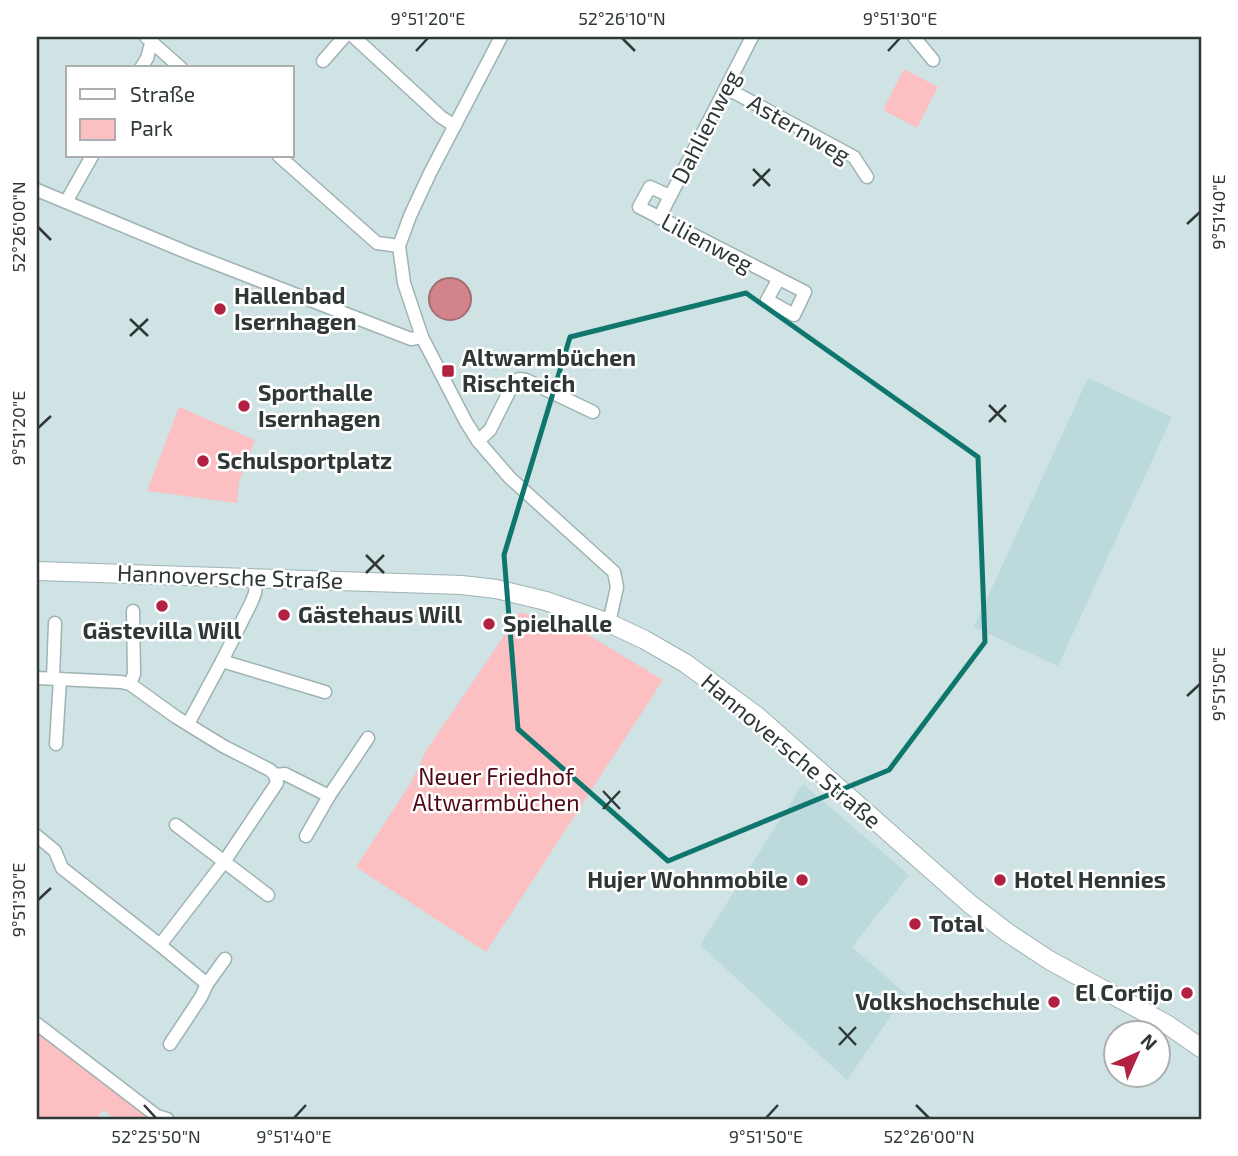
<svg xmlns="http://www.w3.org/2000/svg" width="1238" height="1156" font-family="'Exo 2',sans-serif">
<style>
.built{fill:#bcd9db}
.green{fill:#fcbfc2}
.water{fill:#d3838a;stroke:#a26c71;stroke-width:2}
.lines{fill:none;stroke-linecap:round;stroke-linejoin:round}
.minor-casing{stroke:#9fb2b4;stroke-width:15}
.secondary-casing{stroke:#9fb2b4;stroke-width:20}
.minor{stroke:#fff;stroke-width:12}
.secondary{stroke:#fff;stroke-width:18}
.marked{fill:none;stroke:#0f766e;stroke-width:5;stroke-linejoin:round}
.ticks{fill:none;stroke:#2f3737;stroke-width:2.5}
.poi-dot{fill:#b22042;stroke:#fff;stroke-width:2.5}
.labels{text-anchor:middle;stroke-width:5;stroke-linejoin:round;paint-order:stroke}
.street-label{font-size:23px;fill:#2f3737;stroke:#fff}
.poi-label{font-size:23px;font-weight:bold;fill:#2f3737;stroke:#fff;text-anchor:start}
.park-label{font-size:23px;fill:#500819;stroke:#fff}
.neatline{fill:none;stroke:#2f3737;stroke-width:2.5}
.ticks-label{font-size:18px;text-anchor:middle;fill:#2f3737}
</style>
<rect width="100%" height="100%" fill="#cfe3e4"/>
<g class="built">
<path d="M1088,378L1172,417L1058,666L974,627Z"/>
<path d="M803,784L909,875L852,947L906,994L847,1080L700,945Z"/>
</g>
<g class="green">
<path d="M904,69L938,87L917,128L883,110Z"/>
<path d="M179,407L255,440L239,482L237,503L147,491Z"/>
<path d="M520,612L587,634L663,680L486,952L356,867L412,781L426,751Z"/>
<path d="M37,1029L155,1119H115L104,1110L95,1119H37Z"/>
</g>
<circle class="water" cx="450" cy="299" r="21"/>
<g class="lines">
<defs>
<g id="minor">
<path d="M146,37L181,68"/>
<path d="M354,37L441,117L455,126"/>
<path d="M501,37L430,173L410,216L399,246L404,283L422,337L466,422L478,441L510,478L614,572L617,587L609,623"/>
<path d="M914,37L933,60"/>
<path d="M323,61L344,37"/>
<path d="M141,68L147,58L153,37"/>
<path d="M726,88L854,157L867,177"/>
<path d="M279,156L377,243L399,246"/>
<path d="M37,190L191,254L411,339L422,337"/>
<path d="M670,196L650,187L639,207L805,292L794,315L767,300L778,280"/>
<path d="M66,202L92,156"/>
<path d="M659,218L752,37"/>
<path d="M478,441L490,430L514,382L519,379L526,380L593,412"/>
<path d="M222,661L325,692"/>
<path d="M37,678L121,682L130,684L176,717L223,746L270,770L275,775L277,783L224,862L160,945L62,868L55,851L37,836"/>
<path d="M53,678L55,623"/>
<path d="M130,684L134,674L133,611"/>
<path d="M188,724L222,661L252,601L255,593L256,579"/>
<path d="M56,744L60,679"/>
<path d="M275,775L285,774L329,796L306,836"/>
<path d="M329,796L368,738"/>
<path d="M176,825L268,895"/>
<path d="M160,945L207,984L225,959"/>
<path d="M37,1024L157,1116L167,1119"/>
<path d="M170,1044L201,997L207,984"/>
</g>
<path id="secondary" d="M37,571L462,585L496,589L546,601L609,623L645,640L685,663L757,716L970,904L1008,933L1049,960L1168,1025L1201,1048"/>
</defs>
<use href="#minor" class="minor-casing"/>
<use href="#secondary" class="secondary-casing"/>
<use href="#minor" class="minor"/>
<use href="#secondary" class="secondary"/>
</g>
<path class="marked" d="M746,293L978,457L985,642L889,770L668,861L518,729L504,555L570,337Z"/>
<path class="ticks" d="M622,38L635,51M416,51L428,38M888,51L900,38M753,169L770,186M753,186L770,169M1187,224L1200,212M38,227L51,240M130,319L148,336M130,336L148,319M989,405L1006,422M989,422L1006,405M38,428L51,416M366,555L384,573M366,573L384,555M1187,696L1200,684M603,791L620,809M603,809L620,791M38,900L51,888M839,1027L856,1045M839,1045L856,1027M144,1105L156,1118M916,1105L929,1118M294,1118L306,1105M766,1118L778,1105"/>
<g class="poi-dot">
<circle cx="220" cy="309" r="7"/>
<rect x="441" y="364" width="14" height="14" rx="3.5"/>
<circle cx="244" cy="406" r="7"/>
<circle cx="203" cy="461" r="7"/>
<circle cx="162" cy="606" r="7"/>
<circle cx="284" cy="615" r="7"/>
<circle cx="489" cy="624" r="7"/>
<circle cx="802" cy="880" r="7"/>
<circle cx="1000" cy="880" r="7"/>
<circle cx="915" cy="924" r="7"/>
<circle cx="1187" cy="993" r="7"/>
<circle cx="1054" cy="1002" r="7"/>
</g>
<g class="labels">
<g class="street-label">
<text transform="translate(706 127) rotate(-63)" y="8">Dahlienweg</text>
<text transform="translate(799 129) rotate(30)" y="8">Asternweg</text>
<text transform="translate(707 243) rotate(28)" y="8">Lilienweg</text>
<text transform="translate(230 577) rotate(2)" y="8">Hannoversche Straße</text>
<text transform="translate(791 751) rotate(40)" y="8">Hannoversche Straße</text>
</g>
<g class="poi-label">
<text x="234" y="304">Hallenbad<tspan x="234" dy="26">Isernhagen</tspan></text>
<text x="462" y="366">Altwarmbüchen<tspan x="462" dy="26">Rischteich</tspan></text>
<text x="258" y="401">Sporthalle<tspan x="258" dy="26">Isernhagen</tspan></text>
<text x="217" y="469">Schulsportplatz</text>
<text x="298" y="623">Gästehaus Will</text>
<text x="503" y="632">Spielhalle</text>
<text x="162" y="639" text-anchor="middle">Gästevilla Will</text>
<text x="788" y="888" text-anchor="end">Hujer Wohnmobile</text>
<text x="1014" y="888">Hotel Hennies</text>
<text x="929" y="932">Total</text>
<text x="1173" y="1001" text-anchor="end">El Cortijo</text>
<text x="1040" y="1010" text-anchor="end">Volkshochschule</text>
</g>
<g class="park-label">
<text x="496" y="785">Neuer Friedhof<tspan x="496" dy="26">Altwarmbüchen</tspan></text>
</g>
</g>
<rect width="1238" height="1156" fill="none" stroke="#ffffff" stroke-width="77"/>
<rect x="66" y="66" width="228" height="91" fill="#ffffff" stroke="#acafaf" stroke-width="2"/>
<rect x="80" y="89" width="35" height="10" fill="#ffffff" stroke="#acafaf" stroke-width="2"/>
<text x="130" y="102" font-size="21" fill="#2f3737">Straße</text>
<rect x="80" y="119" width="35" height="21" fill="#fcbfc2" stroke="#acafaf" stroke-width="2"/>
<text x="130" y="136" font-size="21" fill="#2f3737">Park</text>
<g transform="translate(1137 1054) rotate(45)"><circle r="33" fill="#ffffff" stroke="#acafaf" stroke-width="2"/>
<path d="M0-5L12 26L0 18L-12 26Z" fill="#b22042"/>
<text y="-10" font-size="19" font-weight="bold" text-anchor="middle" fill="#2f3737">N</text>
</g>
<rect x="38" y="38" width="1162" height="1080" class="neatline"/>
<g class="ticks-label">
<text x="428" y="25">9°51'20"E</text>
<text x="622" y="25">52°26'10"N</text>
<text x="900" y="25">9°51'30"E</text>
<text transform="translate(1219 212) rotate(-90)" y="6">9°51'40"E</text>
<text transform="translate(19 227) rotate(-90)" y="6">52°26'00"N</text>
<text transform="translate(19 428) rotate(-90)" y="6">9°51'20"E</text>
<text transform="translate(1219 684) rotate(-90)" y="6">9°51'50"E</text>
<text transform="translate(19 900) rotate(-90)" y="6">9°51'30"E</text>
<text x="156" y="1143">52°25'50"N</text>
<text x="294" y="1143">9°51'40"E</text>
<text x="766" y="1143">9°51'50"E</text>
<text x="929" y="1143">52°26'00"N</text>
</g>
</svg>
